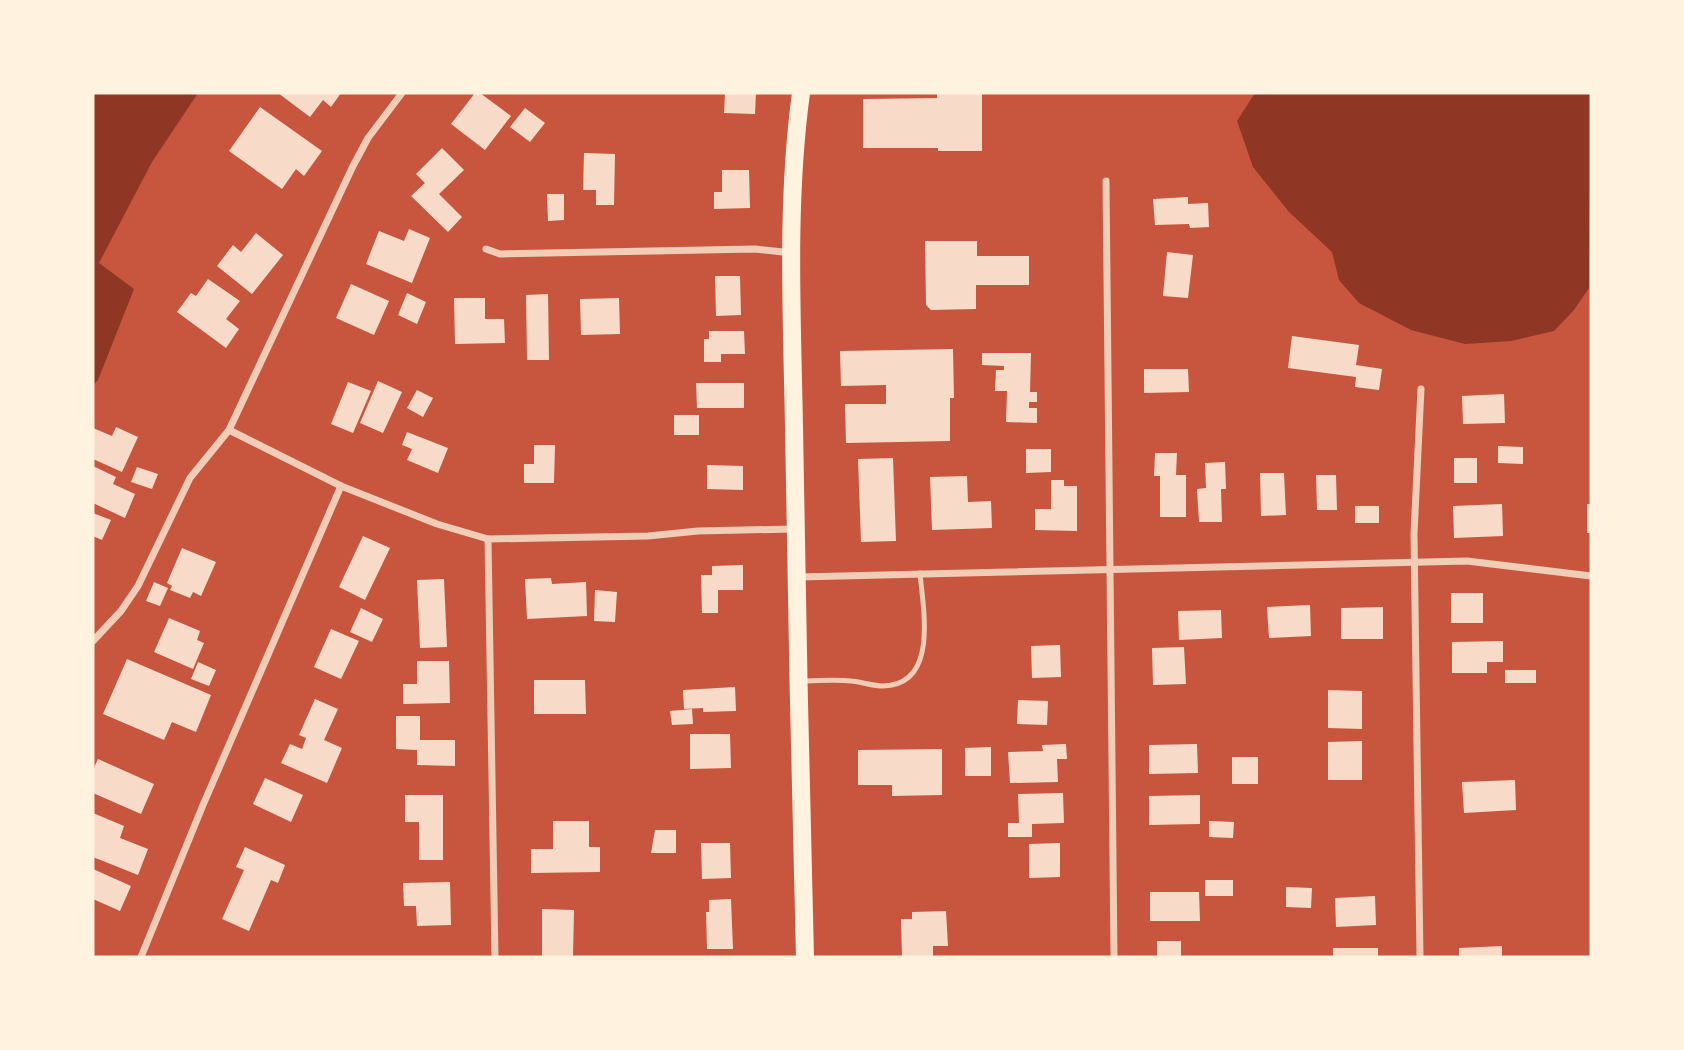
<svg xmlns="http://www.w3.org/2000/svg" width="1684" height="1050" font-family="Rubik,sans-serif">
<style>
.water{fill:#8f3625}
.building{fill:#f7dbc8}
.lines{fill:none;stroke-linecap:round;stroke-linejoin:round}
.service{stroke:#f1ccb7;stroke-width:5}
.minor{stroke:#f1ccb7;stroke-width:7}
.primary{stroke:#fff3e0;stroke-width:18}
</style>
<rect width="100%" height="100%" fill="#c8553d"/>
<g class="water">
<path d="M93,93H198L152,162L99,263L134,289L98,380L93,385Z"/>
<path d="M1255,93H1591L1589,288L1574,310L1554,331L1511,341L1465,344L1411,330L1359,303L1339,280L1332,252L1289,212L1253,167L1237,121Z"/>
</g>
<g class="building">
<path d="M278,93H341L331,107L323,100L310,117Z"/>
<path d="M475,93H480L511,116L485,150L451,124Z"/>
<path d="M725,93H756L755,114L724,113Z"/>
<path d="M937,93H982V151H938V148H863V99L937,98Z"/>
<path d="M260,107L322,151L304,176L296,169L282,189L229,151Z"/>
<path d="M525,108L545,123L530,142L510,127Z"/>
<path d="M442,148L464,170L439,194L462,217L448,232L411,196L425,183L416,174Z"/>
<path d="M584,153L615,154L614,205H596V190H583Z"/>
<path d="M722,170H749L750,208L714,209V192H722Z"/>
<path d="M547,194H564V220L548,221Z"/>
<path d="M1188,197V204L1208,203L1209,227L1190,228L1189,224L1155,225L1153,199Z"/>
<path d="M409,229L430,238L412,283L366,264L379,231L404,241Z"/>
<path d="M256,233L283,255L252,294L217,266L233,245L241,252Z"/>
<path d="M925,241H977V256H1029V285H976V309L931,310L926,305Z"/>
<path d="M1167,252L1193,255L1188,298L1163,296Z"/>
<path d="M715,276H740L741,315L716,316Z"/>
<path d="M208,279L240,301L226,319L239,329L226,348L177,312L191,293L196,296Z"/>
<path d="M351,284L389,301L374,335L336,318Z"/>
<path d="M407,293L426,302L417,324L398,315Z"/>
<path d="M548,294L549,360H527L526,295Z"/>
<path d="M454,298H485V319H504L505,343L455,344Z"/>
<path d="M619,298L620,334L581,335L580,299Z"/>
<path d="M709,331H744L745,354H721V362H704V339H709Z"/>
<path d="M1292,336L1359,345L1356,365L1382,369L1379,390L1355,387L1356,377L1288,368Z"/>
<path d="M953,349L954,398H950V441L846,443L845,404H886V385L841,386L840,351Z"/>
<path d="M982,353H1031L1030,392H1037V402H1029V408H1037V423L1006,422L1007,391H995L996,370H1004V366L982,365Z"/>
<path d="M1144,369H1188L1189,392L1144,393Z"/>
<path d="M378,381L402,392L383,433L360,423Z"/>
<path d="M348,382L371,391L353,433L331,424Z"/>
<path d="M696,383H744V408H697Z"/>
<path d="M417,390L433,398L423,417L407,408Z"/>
<path d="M1504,394L1505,423L1463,424L1462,396Z"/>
<rect x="674" y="415" width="25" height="20"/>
<path d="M116,427L138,437L122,472L93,459V428L112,436Z"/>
<path d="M407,432L448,448L438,473L407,460L412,449L402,445Z"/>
<path d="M534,445H555L554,483H524V464H534Z"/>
<path d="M1498,446L1523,447V464L1498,463Z"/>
<path d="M1026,449H1051V472L1026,473Z"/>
<path d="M1155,453H1177L1176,475H1186V517H1160V476H1154Z"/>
<path d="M893,458L896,541L861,542L858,459Z"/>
<rect x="1454" y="458" width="23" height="25"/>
<path d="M1225,462L1226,489H1221L1222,522H1199L1197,489L1206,488L1205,463Z"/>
<path d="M707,465L743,466V490L707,489Z"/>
<path d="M93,466L116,477L113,484L135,494L125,518L93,503Z"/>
<path d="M137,467L158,474L152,489L131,482Z"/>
<path d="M1260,473H1284L1286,515L1261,516Z"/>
<path d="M1316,475H1336L1337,510H1317Z"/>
<path d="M967,476L968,502L991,501L992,528L932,530L930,477Z"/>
<path d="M1051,480H1064V486H1077V531L1035,530V509H1051Z"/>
<path d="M1502,504L1503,536L1454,538L1453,506Z"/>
<rect x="1587" y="504" width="4" height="29"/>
<rect x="1355" y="506" width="24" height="17"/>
<path d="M93,513L111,520L102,540L93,536Z"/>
<path d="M363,536L390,548L365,600L339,587Z"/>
<path d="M182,548L216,562L201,596L193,592L190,598L170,590L172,586L167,583Z"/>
<path d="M743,565V590H718V613H702L701,575H712V566Z"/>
<path d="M551,578L552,584L586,582L587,616L527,619L525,579Z"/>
<path d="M444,579L447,647L420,648L417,580Z"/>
<path d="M154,582L168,588L160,606L146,601Z"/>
<path d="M595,590L617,592L615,622L594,621Z"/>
<rect x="1451" y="593" width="32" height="30"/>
<path d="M1310,605L1311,636L1269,638L1267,607Z"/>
<path d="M1383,607V639H1341V608Z"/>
<path d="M361,608L383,619L372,642L350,632Z"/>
<path d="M1221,610L1222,638L1179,640L1178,611Z"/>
<path d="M169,618L200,631L197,640L204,643L193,669L154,652Z"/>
<path d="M331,629L359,641L341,679L314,667Z"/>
<path d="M1503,641V662H1487V673H1452V642Z"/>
<path d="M1060,645L1061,677L1032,678L1031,646Z"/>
<path d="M1184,647L1186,684L1153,685L1152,648Z"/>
<path d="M127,659L211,695L196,732L172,722L164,740L103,714Z"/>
<path d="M417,661H449L450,703L403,704V684H417Z"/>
<path d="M198,662L216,670L209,686L191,679Z"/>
<rect x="1505" y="670" width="31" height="13"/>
<path d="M534,680H585L586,714H534Z"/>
<path d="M735,687L736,711L703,712V708L684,709L683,690Z"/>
<path d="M1328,690L1362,691V729L1328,728Z"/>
<path d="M315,699L338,709L324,740L342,748L327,783L281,763L290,744L302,749L306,738L299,735Z"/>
<path d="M1018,700L1048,701L1047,725L1017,724Z"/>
<path d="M692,709L693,724L672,725L670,711Z"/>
<path d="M396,716H420V740H455V766L417,765V750L396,749Z"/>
<path d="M690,734H730L731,768L690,769Z"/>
<path d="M1362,741V780H1328V742Z"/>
<path d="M1066,744L1067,759H1057L1058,782L1010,783L1008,752L1043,751L1042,745Z"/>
<path d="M1197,744L1198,773L1149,774V745Z"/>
<path d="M991,747V776H965V748Z"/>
<path d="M942,749V795L892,796V785H858V750Z"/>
<rect x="1232" y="757" width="26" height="27"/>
<path d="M98,759L154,784L141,814L93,793V770Z"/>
<path d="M265,778L303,795L291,822L253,804Z"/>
<path d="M1515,780L1516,810L1464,813L1462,782Z"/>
<path d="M1063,793L1064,823L1032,824V837H1008V823H1019L1018,794Z"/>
<path d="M405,795H443V860H419V822H405Z"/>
<path d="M1200,795V824L1149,825V796Z"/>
<path d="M93,813L124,826L120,838L148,849L138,875L93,857Z"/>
<path d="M553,821H589V847H600V872L531,873V849H553Z"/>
<path d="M1209,821L1234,822L1233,838L1209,837Z"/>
<path d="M655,830H676V853H651Z"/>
<path d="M701,843H730L731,878L702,879Z"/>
<path d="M1060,843V877L1029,878V844Z"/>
<path d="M245,847L285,865L278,883L271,880L249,931L222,919L244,870L236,867Z"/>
<path d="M93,869L131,886L120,911L93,899Z"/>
<rect x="1205" y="880" width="28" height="16"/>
<path d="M450,882L451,925L417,926L416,906H404L403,883Z"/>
<path d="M1286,887L1312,888L1311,908L1286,907Z"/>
<path d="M1150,892H1199L1200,921H1150Z"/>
<path d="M1375,896L1376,925L1336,927L1335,898Z"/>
<path d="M731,899L733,949H707L706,912H709V900Z"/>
<path d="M542,909L574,910L573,957H542Z"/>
<path d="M946,911L948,946H933V957H902L901,919H912V912Z"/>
<rect x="1157" y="941" width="24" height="16"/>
<path d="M1502,946V957H1459V948Z"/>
<rect x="1333" y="948" width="45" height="9"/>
</g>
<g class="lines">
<path class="service" d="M802,681C818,681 835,679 851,681C862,682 873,686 883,686C939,685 923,609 920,573"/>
<g class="minor">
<path d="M1106,181L1114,957"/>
<path d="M486,249L500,254L755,249L792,253"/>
<path d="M229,430L341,486L437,524L488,539L648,536L698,531L793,529"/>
<path d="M488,539L495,957"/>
<path d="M799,577L1467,561L1591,576"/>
<path d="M93,641L121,611L138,586L190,478L229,430L353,166L368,138L402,93"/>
<path d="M141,957L203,805L341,486"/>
<path d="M1420,957L1414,534L1421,389"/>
</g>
<path class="primary" d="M801,93C786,203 792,316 794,427C796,604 801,780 805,957"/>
</g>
<rect width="1684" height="1050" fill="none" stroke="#fff3e0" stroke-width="189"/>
</svg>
